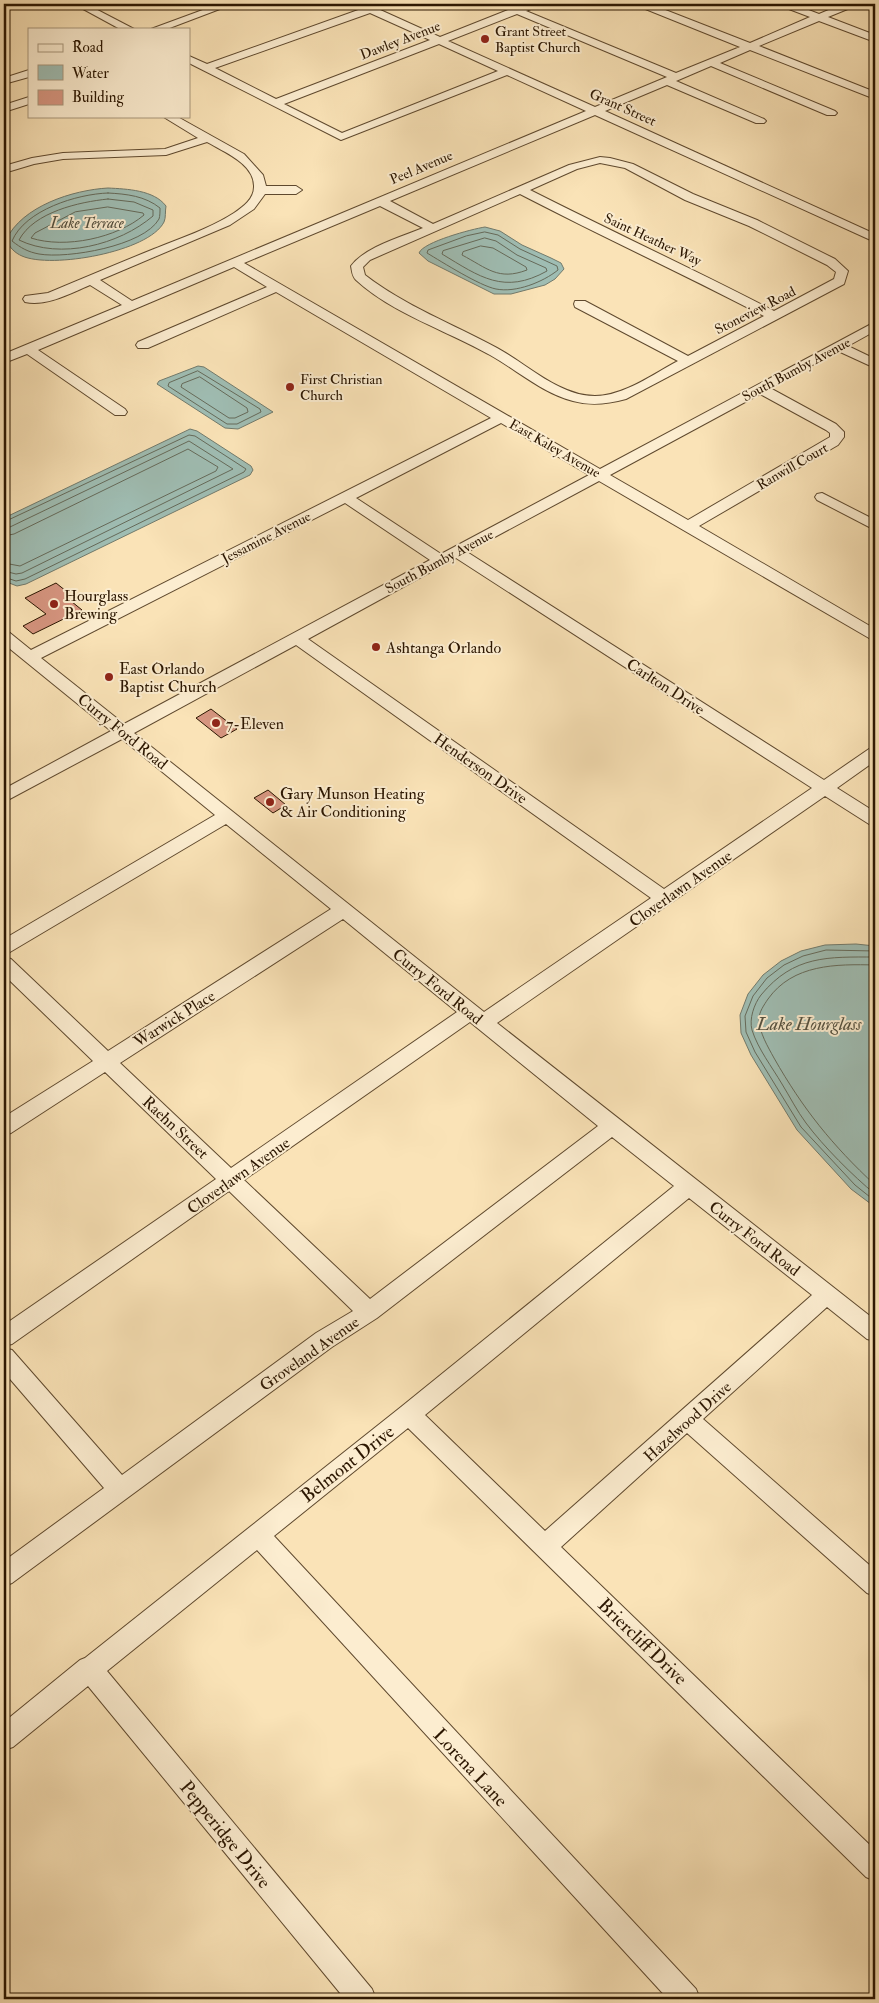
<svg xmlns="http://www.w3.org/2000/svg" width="879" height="2003" font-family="'IM FELL Double Pica',serif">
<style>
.water{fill:#9fbdb3;stroke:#717a6c}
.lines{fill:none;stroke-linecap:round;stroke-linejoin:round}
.shore{stroke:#656a5a;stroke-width:1}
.building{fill:#d79681;stroke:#2b1601}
.minor-casing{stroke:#5f492e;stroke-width:2}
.minor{fill:#fcedd0;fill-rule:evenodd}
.poi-dot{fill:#8f2418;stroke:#fcedd0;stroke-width:2}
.labels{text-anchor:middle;stroke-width:4;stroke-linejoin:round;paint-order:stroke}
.far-poi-label{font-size:14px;fill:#2b1601;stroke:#fcedd0;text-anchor:start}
.far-street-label{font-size:14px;fill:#2b1601;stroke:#fcedd0}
.far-water-label{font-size:15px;font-style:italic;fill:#54503f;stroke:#fcedd0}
.poi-label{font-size:16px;fill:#2b1601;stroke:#fcedd0;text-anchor:start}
.street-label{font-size:16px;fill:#2b1601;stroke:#fcedd0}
.water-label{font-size:18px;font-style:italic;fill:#54503f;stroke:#fcedd0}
.near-street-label{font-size:19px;fill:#2b1601;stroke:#fcedd0}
</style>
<rect width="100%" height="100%" fill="#fae3b7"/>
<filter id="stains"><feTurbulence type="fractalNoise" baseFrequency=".004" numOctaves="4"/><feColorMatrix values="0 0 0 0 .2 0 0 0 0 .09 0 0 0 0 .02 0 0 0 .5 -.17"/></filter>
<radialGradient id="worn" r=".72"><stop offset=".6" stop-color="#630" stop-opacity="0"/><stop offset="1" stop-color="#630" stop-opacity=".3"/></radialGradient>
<g class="water">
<path d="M108,188C127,189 154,190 166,206C165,211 166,218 164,222C149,252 51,269 22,256C15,253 10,248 6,240C22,206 73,190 108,188Z"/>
<path d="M485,227L500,231L522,245L551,258L561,263L564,269L555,279L545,285L511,294H494L428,261L419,253C423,242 472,229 485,227Z"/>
<path d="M198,366L204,367L273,412L238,429L225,428L157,384L159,381Z"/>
<path d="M190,429L197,431L251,466L253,470L250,475L26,584L17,586L4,581V518Z"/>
<path d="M856,944L875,946V1207L851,1189L797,1130L751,1055L741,1033L740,1015L748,994L763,975L781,961L801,951L825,945Z"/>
</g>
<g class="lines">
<g class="shore">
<path d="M108,193C127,194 145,196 160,208C160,212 160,216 159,219C144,246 67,259 39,254C28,252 21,248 12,241C25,210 77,194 108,193Z"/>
<path d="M108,199L134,202L153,210V216C119,245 60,260 19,240C34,212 79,202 108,199Z"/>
<path d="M108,207L143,213L144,215C117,238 65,249 31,238L35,233L75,212Z"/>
<path d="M485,232L498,235L520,249L557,266L558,270C543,282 516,293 496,289C480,286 442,262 427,253L428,250L466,236Z"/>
<path d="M485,238L496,241L517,255L546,268L547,271C504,295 480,277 442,254L443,251Z"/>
<path d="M481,246L493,248L526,267L527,270C498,281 487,268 462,255L463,252Z"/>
<path d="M198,371L260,409L261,412L237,424H227L168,386L169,383Z"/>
<path d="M200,377L247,408L248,412L235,418H229L181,387L182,384Z"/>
<path d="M4,522L189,435L195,436L246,469L244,472L25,579L16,581L4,577"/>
<path d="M4,528L10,527L189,441L233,469L22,573L16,574L4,571"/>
<path d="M4,536L14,534L188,449L218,467L216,471L20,566L4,563"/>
<path d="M875,951L826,950L803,956L784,965L767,978L753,996L745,1016L746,1032L755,1052L801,1127L855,1185L875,1201"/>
<path d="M875,957C828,957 794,955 761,995C754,1004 749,1019 752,1030C758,1049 772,1067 782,1084C790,1097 797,1111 806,1123C823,1146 853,1176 875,1194"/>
<path d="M875,965C836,964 793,964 768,999C764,1005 759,1012 759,1019C759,1032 768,1047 774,1058C803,1109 832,1145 875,1185"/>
</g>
</g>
<g class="building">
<path d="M56,583L71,595L66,597L82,610L33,634L23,626L46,614L25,598Z"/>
<path d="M211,709L237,729L221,738L196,718Z"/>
<path d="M268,790L286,805L273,813L254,798Z"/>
</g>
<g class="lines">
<defs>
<g id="minor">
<path d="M74,4H86L134,29H120Z"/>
<path d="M219,4H233L167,29H151Z"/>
<path d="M354,4H367L440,37L508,10L506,8L507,6L517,7L525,4H539L538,6L526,11L676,73L740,47L638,6L637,4H650L750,43L810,17L781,6L780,4H793L819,14L843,4H856L855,6L828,17L875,35V42L819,21L759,46L875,92V99L750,50L720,63L835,111L837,113L835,115H827L711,66L676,81L764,119L766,121L764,123H756L667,85L605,111L875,234V242L595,115L390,201L433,224L569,165L600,157L610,158L633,164L693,194L757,220L835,259L848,271L844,284L626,399C608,404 591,406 573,401C542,393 517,370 490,355C446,330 393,314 356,280C352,276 352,271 351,266C365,247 401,237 423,228L380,206L244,263L600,469L875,322V331L848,346L875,359V368L838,351L770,388L836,424L844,432V437L838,445L699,526L875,629V640L869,638L599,481L467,552L824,780L869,749L875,748V761L837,788L875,812V826L869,824L825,796L497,1023L875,1320V1341L867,1339L827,1307L703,1419L875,1570V1596L867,1593L687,1433L561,1547L875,1850V1881L866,1877L408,1428L274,1536L696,1989L700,1999H668L257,1550L107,1671L372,1989L376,1999H345L88,1686L13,1747L4,1750V1722L80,1660L85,1658L401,1407L674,1186L612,1137L377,1318L332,1347L12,1583L4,1586V1561L104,1488L4,1372V1348L12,1350L122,1475L316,1333L353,1311L229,1191L12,1344L4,1346V1325L216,1179L105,1072L11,1133L4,1135V1117L93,1061L4,975V957L11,959L108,1051L331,909L226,824L10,952L4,954V939L215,815L122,739L4,802V789L111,731L4,644V631L10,633L31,650L491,418L276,292L148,348H138L136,345L138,342L267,287L234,267L38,350L125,409L127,412L125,415H115L27,354L4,363V354L122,305L90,285C71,293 46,307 25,302L23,299L25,296L48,293C84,278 119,263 154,249C181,238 209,229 234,213C243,207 254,199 254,187C255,164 224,152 207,142L166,155L63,159L34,164L4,173V166L32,158L63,153L165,149L198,138L162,116H176L244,154L263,175L266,186H296L302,190L296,194H265L254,209L230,225L100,280L132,301L586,111L507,75L341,140L189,63V56L207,64L361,9ZM370,13L430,40L276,99L215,68ZM517,14L667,77L595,107L448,41ZM439,44L498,71L342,133L284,104ZM600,163L625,168L685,200L749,226L827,265L836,272L834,279L774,311C693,269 611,231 530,190L577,169ZM520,194C601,236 683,274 764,316L688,356L585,301H575L574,304L575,307L678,361C653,374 624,396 595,396C559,396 527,364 497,348C453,324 405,306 365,275L363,267L370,260ZM760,394L826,430L830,433V437L688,520L610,475ZM501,423L589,475L441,554L356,498ZM345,503L430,560L124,724L41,658ZM456,558L812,788L664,889L308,639ZM296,645L651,898L484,1012L134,733ZM343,919L457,1012L231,1168L120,1063ZM470,1022L598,1126L370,1299L244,1180ZM689,1198L812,1295L545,1531L425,1415Z"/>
<path d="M29,70V77L4,84V78Z"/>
<path d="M29,97V104L4,112V105Z"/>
<path d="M822,493L875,520V530L817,500L815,497L817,494Z"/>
</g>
</defs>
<use href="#minor" class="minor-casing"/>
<use href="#minor" class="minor"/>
</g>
<g class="poi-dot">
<circle cx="485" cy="39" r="5"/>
<circle cx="290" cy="387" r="5"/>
<circle cx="54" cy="604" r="5"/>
<circle cx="376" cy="647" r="5"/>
<circle cx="109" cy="677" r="5"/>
<circle cx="216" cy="723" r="5"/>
<circle cx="270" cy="802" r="5"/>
</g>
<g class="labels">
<g class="far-poi-label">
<text x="495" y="36">Grant Street<tspan x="495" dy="16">Baptist Church</tspan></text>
<text x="300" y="384">First Christian<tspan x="300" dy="16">Church</tspan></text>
</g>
<g class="far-street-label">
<text transform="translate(400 40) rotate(-21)" y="5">Dawley Avenue</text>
<text transform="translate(623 107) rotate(24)" y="5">Grant Street</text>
<text transform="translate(421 167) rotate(-23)" y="5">Peel Avenue</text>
<text transform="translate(653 239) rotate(25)" y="5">Saint Heather Way</text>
<text transform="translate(755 310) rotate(-27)" y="5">Stoneview Road</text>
<text transform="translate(796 369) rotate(-28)" y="5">South Bumby Avenue</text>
<text transform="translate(555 448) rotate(30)" y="5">East Kaley Avenue</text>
<text transform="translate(792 466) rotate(-30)" y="5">Ranwill Court</text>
<text transform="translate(266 537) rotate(-27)" y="5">Jessamine Avenue</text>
<text transform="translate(439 561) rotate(-28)" y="5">South Bumby Avenue</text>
</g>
<g class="far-water-label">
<text x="87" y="228">Lake Terrace</text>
</g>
<g class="poi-label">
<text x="64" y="601">Hourglass<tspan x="64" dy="18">Brewing</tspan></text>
<text x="386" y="653">Ashtanga Orlando</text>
<text x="119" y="674">East Orlando<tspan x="119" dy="18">Baptist Church</tspan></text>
<text x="226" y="729">7-Eleven</text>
<text x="280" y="799">Gary Munson Heating<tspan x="280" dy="18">&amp; Air Conditioning</tspan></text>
</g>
<g class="street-label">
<text transform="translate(666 686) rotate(33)" y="6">Carlton Drive</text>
<text transform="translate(123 731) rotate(39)" y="6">Curry Ford Road</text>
<text transform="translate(481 768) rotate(35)" y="6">Henderson Drive</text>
<text transform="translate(680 888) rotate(-35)" y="6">Cloverlawn Avenue</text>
<text transform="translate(438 986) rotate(39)" y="6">Curry Ford Road</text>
<text transform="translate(174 1018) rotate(-32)" y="6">Warwick Place</text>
<text transform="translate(176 1127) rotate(43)" y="6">Raehn Street</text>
<text transform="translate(238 1175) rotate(-35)" y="6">Cloverlawn Avenue</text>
<text transform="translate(755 1238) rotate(38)" y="6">Curry Ford Road</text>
<text transform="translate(309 1353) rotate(-35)" y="6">Groveland Avenue</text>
<text transform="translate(687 1421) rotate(-42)" y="6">Hazelwood Drive</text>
</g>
<g class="water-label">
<text x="809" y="1030">Lake Hourglass</text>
</g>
<g class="near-street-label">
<text transform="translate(347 1463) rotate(-38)" y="7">Belmont Drive</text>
<text transform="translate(643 1641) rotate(44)" y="7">Briercliff Drive</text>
<text transform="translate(471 1767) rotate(47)" y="7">Lorena Lane</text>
<text transform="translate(226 1834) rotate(51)" y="7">Pepperidge Drive</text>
</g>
</g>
<rect width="879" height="2003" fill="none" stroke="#fae3b7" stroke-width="20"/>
<rect x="5" y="5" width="869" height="1993" fill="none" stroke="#2b1601" stroke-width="2.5"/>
<rect x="10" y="10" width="859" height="1983" fill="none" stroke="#2b1601"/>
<rect x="28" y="28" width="162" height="90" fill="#fcedd0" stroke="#a8977d"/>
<rect x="38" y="44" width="25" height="8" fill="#fcedd0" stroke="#a8977d"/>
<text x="72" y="52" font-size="15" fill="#2b1601">Road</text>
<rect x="38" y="65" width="25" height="15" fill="#9fbdb3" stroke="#a8977d"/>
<text x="72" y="78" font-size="15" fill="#2b1601">Water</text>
<rect x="38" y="90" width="25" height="15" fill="#d79681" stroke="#a8977d"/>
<text x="72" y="102" font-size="15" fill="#2b1601">Building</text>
<rect width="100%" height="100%" filter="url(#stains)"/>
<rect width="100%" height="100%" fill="url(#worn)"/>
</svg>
